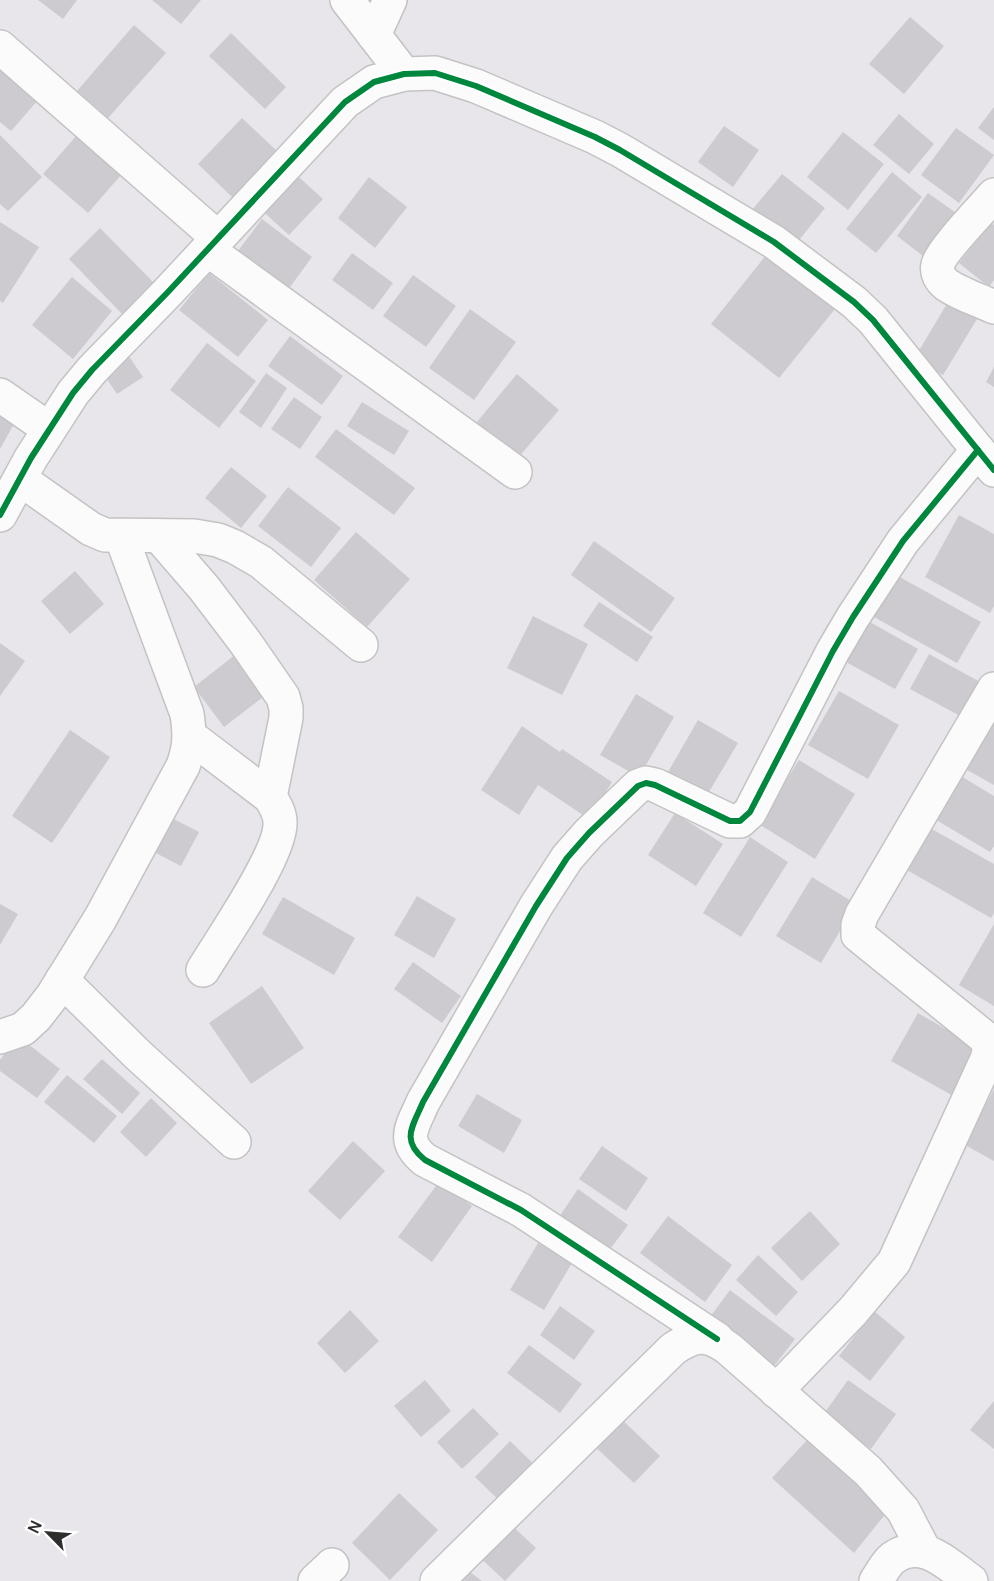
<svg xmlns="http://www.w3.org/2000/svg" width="994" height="1581" font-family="Manrope,sans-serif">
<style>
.building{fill:#cecbd0}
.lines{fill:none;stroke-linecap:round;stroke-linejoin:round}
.minor-casing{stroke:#c3c3c4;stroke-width:36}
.minor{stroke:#fcfbfc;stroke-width:33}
.cycleway-casing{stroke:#fff;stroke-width:10}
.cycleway{stroke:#00873e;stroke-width:6}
</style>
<rect width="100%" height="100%" fill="#e8e5eb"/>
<g class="building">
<path d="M38,0H77L63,19Z"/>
<path d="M152,0H201L181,24Z"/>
<path d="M910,17L944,46L904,94L869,64Z"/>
<path d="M134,25L166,53L108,118L77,91Z"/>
<path d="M231,33L286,87L265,109L209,56Z"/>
<path d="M0,68L38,100L11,131L0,122Z"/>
<path d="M994,107V140L978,128Z"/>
<path d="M899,114L934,144L909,174L873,145Z"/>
<path d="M242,118L278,152L234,199L198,164Z"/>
<path d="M724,126L759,150L733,187L698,162Z"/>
<path d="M956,128L994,155L959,203L921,175Z"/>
<path d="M843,132L884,164L848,210L807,177Z"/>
<path d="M0,135L42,177L8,211L0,204Z"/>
<path d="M77,135L121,175L88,213L43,174Z"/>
<path d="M290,169L323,199L289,235L257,206Z"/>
<path d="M892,172L922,197L876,253L846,229Z"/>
<path d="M782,174L825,208L795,245L752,210Z"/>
<path d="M369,177L407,207L375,248L338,218Z"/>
<path d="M928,193L959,215L927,259L897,236Z"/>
<path d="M262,219L312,257L282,298L231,260Z"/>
<path d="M0,222L39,247L3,303L0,301Z"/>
<path d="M991,222L994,225V280L989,287L959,263Z"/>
<path d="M100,228L156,285L124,316L69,259Z"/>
<path d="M352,253L393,283L373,310L332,280Z"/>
<path d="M767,254L835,309L779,378L711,324Z"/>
<path d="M209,273L268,320L238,357L179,310Z"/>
<path d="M413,275L456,306L426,347L383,316Z"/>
<path d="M72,277L112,311L73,359L32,325Z"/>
<path d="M948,302L977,319L943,375L914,359Z"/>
<path d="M470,309L516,342L474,400L429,368Z"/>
<path d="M290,336L343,376L322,405L268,366Z"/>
<path d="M207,343L256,381L219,428L170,390Z"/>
<path d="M126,352L143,377L117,394L101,370Z"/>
<path d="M994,367V387L986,382Z"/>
<path d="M266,373L287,388L261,428L239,412Z"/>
<path d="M517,374L559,410L517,459L476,423Z"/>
<path d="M294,397L322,417L300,449L271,429Z"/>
<path d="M362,402L409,431L394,455L347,426Z"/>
<path d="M0,416L14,424L0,449Z"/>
<path d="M336,429L415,488L394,515L315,457Z"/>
<path d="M231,467L267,496L241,528L205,498Z"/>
<path d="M288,487L341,528L311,567L258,526Z"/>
<path d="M959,515L994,534V606L990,613L925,577Z"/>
<path d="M356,532L410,579L367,627L314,580Z"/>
<path d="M594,541L675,598L651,632L571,575Z"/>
<path d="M75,571L104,604L70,634L41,601Z"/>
<path d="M896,575L981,622L957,663L874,617Z"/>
<path d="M599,602L653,637L637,662L583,626Z"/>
<path d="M533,616L588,644L562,695L507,668Z"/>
<path d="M868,621L918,649L895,689L846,662Z"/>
<path d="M0,643L25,661L0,696Z"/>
<path d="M245,647L275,688L224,727L194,687Z"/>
<path d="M929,654L982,683L964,718L910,689Z"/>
<path d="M839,691L899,725L868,779L808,745Z"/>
<path d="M636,694L674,717L639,777L600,755Z"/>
<path d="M994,718V785L960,766Z"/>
<path d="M698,720L738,743L703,802L664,779Z"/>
<path d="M522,726L560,752L562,749L612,782L589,819L538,785L519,815L481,790Z"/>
<path d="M70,730L110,757L52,843L12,816Z"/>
<path d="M799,760L855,794L815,859L759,824Z"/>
<path d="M954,772L994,796V846L990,852L928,815Z"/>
<path d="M675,813L723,844L696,886L648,855Z"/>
<path d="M166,815L199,832L181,866L148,849Z"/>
<path d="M930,828L994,864V913L991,918L907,870Z"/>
<path d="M750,837L788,862L741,937L703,913Z"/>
<path d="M812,877L856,904L821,963L776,936Z"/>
<path d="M417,896L456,919L434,958L394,935Z"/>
<path d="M283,897L355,938L334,975L262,934Z"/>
<path d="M0,904L18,914L0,945Z"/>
<path d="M994,924V1006L959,985Z"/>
<path d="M413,962L461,996L442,1023L394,989Z"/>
<path d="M262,986L304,1048L251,1084L209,1023Z"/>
<path d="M918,1013L982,1050L955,1097L891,1061Z"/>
<path d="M18,1036L60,1069L37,1098L0,1071V1060Z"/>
<path d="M102,1059L140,1093L122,1114L83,1079Z"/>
<path d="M67,1075L117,1116L94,1143L44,1102Z"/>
<path d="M994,1089V1161L965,1145Z"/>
<path d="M477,1094L522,1120L504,1153L458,1126Z"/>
<path d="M151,1098L177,1123L146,1157L120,1132Z"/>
<path d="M353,1141L385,1171L340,1220L308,1191Z"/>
<path d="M602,1146L648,1178L626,1211L579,1179Z"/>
<path d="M439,1182L472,1206L432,1262L398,1237Z"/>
<path d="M578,1189L628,1225L608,1252L559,1217Z"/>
<path d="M810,1211L840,1244L802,1281L771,1248Z"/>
<path d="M668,1216L732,1265L705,1302L640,1253Z"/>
<path d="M538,1243L572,1263L544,1310L510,1290Z"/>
<path d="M758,1255L798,1292L776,1316L736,1280Z"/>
<path d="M730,1290L795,1339L771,1370L707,1321Z"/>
<path d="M560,1306L595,1331L574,1360L540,1335Z"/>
<path d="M350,1310L379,1341L345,1373L317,1343Z"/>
<path d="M874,1311L905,1337L870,1381L839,1356Z"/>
<path d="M529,1345L582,1384L560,1413L507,1373Z"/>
<path d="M425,1380L451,1411L421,1437L394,1406Z"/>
<path d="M848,1380L896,1414L871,1449L823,1415Z"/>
<path d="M994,1401V1449L970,1430Z"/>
<path d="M473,1408L499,1434L462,1469L437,1442Z"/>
<path d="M616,1414L660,1456L634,1483L590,1442Z"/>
<path d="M808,1439L891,1507L854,1553L772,1478Z"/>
<path d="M510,1441L541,1471L507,1508L475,1477Z"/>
<path d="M399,1493L438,1530L390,1580L352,1543Z"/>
<path d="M505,1519L536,1548L505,1581L474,1552Z"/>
<path d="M466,1569L482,1581H457Z"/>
</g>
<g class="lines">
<defs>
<g id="minor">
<path d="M347,0L404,74"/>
<path d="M374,35L390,0"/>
<path d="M0,47L218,238"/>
<path d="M994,195C983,208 940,252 938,265C936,272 940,280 947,285C960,294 979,300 994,307"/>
<path d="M208,250L515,472"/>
<path d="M0,395L49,429"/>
<path d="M20,479L91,529L105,535L194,536L218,540L235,547L261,562L361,645"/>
<path d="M0,515L31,458L73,393L92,370L167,293L345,102L374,82L404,74L435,73L476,86L595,137L620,150L774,242L854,302L873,320L994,470"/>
<path d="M159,536L204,588L245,642L283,697L286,708V718L270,797"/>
<path d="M191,737L270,797C275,805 280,813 280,822C282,853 221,940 203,970"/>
<path d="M62,980L138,1055L234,1142"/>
<path d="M0,1037L23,1029L36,1017L53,995L100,919L183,766C190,747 190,734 187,714L121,536"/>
<path d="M717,1339L521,1210L425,1160C400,1140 413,1126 423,1102L536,906L567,858L589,833L638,786L646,783L655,785L730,821H740L750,812L833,651L853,617L903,541L978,450"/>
<path d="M776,1391L853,1311L894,1262L987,1059C990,1049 990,1044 983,1036L858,935V925L862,914L994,689"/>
<path d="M315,1581L332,1565"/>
<path d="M437,1581L673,1349C695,1334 707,1333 729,1349L868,1471L903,1510L924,1550"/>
<path d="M876,1581C881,1574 886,1563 893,1558C922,1537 947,1564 971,1581"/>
</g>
</defs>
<use href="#minor" class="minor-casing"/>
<use href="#minor" class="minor"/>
<defs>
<g id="cycleway">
<path d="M0,515L31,458L73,393L92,370L167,293L345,102L374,82L404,74L435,73L476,86L595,137L620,150L774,242L854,302L873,320L994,470"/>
<path d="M717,1339L521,1210L425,1160C400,1140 413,1126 423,1102L536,906L567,858L589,833L638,786L646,783L655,785L730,821H740L750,812L833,651L853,617L903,541L978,450"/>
</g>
</defs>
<use href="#cycleway" class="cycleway-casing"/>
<use href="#cycleway" class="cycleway"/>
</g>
<g transform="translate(48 1533) rotate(295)" stroke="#ffffff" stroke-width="4.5" paint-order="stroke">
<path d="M0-4.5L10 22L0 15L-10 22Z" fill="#2e2e2e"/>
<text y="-9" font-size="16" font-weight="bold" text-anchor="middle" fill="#2e2e2e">N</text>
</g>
</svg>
